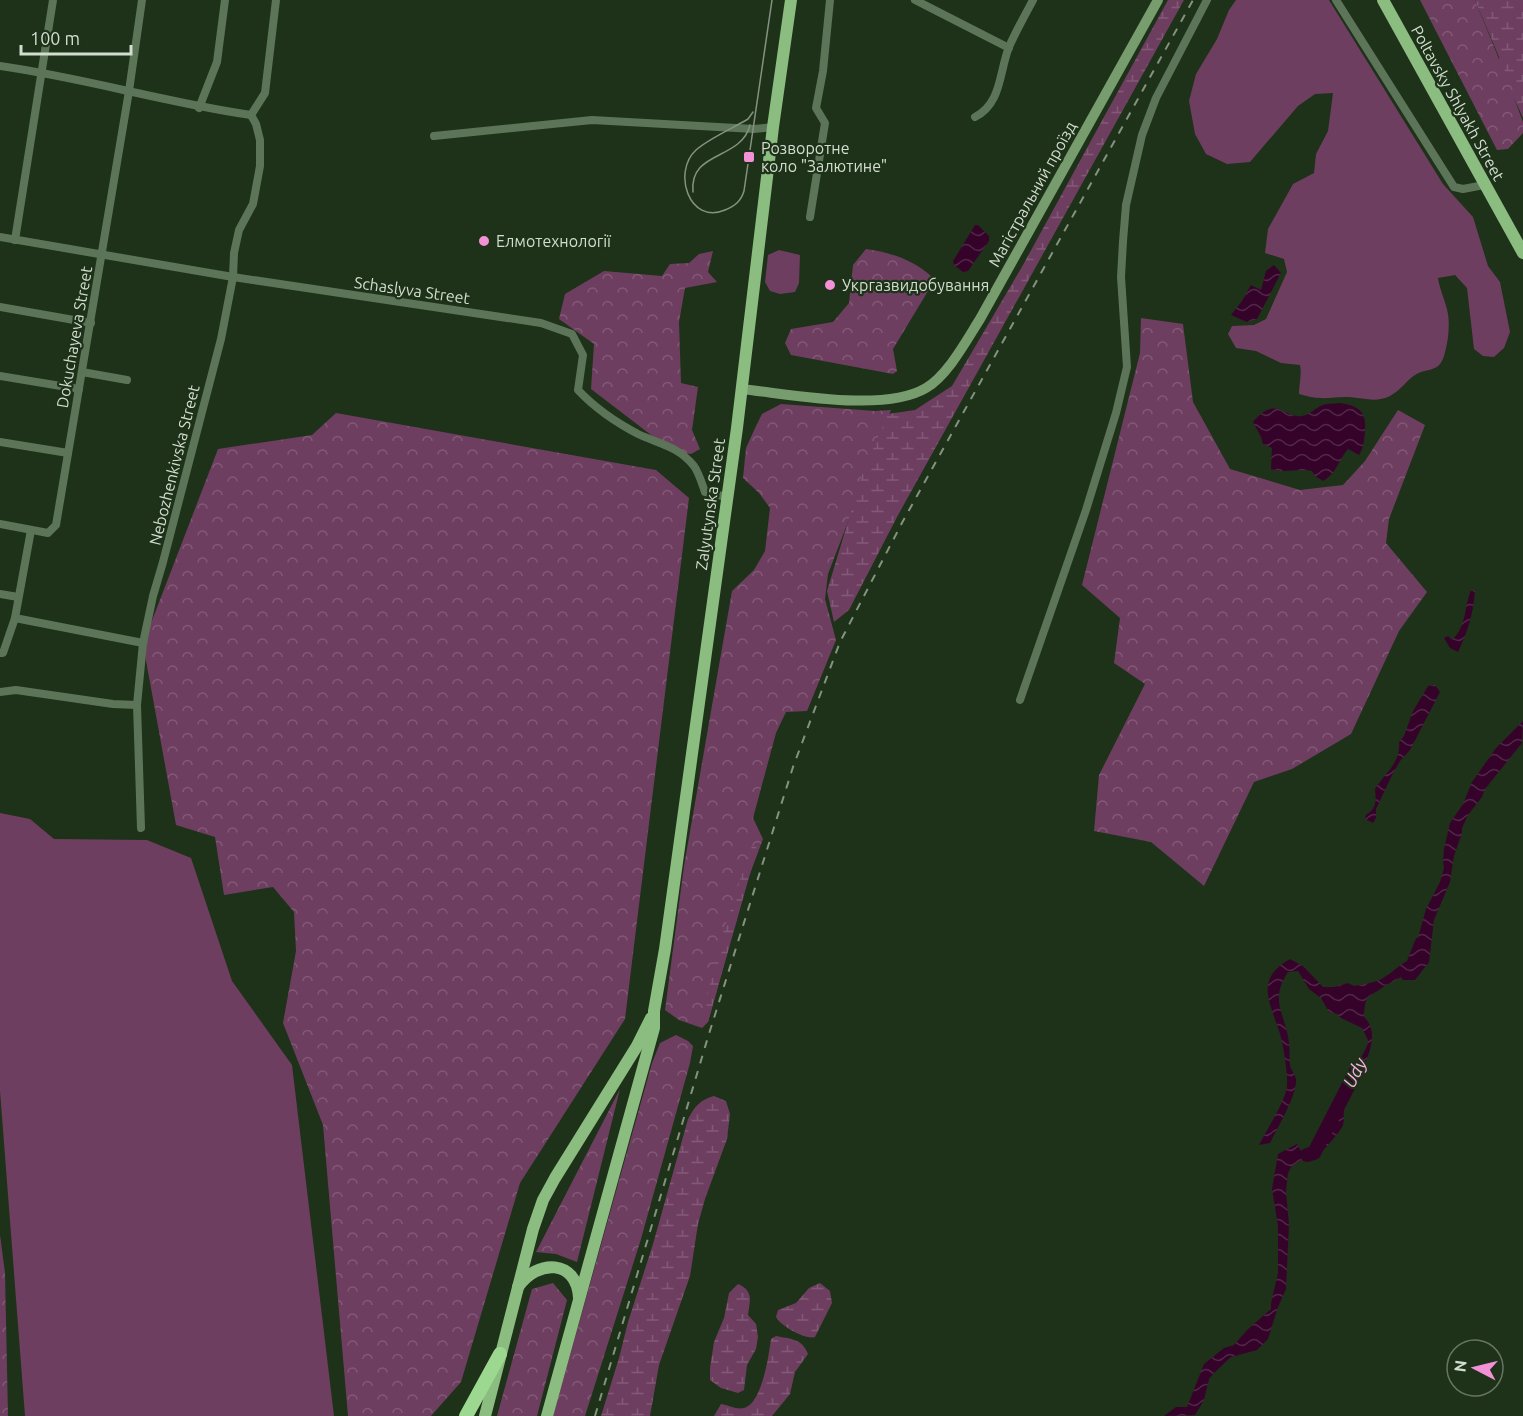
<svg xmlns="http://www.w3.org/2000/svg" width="1523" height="1416" font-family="Ubuntu,sans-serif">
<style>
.grass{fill:#6e3e60}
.forest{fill:url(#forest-crowns)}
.wetland{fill:url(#wetland-marsh)}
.water{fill:url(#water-waves)}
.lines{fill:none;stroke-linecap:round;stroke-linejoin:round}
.river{stroke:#35032a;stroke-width:14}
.street{stroke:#5c7457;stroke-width:8}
.secondary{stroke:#779c6e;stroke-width:10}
.primary{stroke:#8bbc80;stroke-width:12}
.highway{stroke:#9dd890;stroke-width:14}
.tram{stroke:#849380;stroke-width:1.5}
.rail{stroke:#849380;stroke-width:2;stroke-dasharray:8 8;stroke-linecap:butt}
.poi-dot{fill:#f291d6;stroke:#1e3119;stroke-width:2}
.labels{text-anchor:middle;stroke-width:4.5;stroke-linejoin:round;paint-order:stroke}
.street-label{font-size:16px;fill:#d1dece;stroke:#1e3119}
.poi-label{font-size:16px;fill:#d1dece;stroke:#1e3119;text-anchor:start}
.water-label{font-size:18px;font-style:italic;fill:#fdade5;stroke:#1e3119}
</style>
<defs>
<pattern id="forest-crowns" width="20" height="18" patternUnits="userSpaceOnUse" patternTransform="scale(1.5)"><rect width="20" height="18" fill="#6e3e60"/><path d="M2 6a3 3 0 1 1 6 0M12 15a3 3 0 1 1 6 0" fill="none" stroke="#825976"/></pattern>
<pattern id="wetland-marsh" width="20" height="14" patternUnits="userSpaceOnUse" patternTransform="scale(1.5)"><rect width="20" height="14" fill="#6e3e60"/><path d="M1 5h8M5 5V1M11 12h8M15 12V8" fill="none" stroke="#825976"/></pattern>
<pattern id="water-waves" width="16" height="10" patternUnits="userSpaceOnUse" patternTransform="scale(1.5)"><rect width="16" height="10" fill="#35032a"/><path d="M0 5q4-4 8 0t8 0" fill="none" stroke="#512748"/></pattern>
</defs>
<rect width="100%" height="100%" fill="#1e3119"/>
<g class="grass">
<path d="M1236,0H1329L1443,184L1473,217L1488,266L1500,282L1510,332L1504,348L1494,357L1483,356L1474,349L1467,288L1455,275L1438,278C1440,291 1446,302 1448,314C1450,327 1448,343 1444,356C1438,374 1427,367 1415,375C1407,380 1401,390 1390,396C1376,403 1364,398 1349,397C1328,397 1322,401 1299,394C1299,384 1302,375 1300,365L1281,363L1256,351L1236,348L1228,334L1232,326L1254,325L1266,319L1287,272L1284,259L1265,253L1268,229L1293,184L1314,173L1316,154L1328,131L1333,93L1315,94L1298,106L1250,162L1227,164L1206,154L1195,134L1189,101L1196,74L1217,39L1229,10Z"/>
<path d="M779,250L800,255L799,283L795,292L780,294L770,291L765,282L768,255Z"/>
<path d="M0,813L30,819L54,839L147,840L191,858L232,981L292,1065L334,1416H25L0,1091Z"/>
</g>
<g class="forest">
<path d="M1420,0H1475L1499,59L1509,46L1523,51V118L1514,98L1523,122V133L1508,149L1497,150Z"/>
<path d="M866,249C890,252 913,260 931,276L928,291L893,349L897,371L893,374L791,355L785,343L791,329L833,322L849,303L853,265Z"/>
<path d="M713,251L708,272L717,282L685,288L679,322L681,383L698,387L692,430L700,449L691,454L672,451L591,389L594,344L559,319L565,294L604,271L662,276L670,264L689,263L699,254Z"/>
<path d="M1141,318L1183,324L1193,402L1230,469L1300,490L1343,485L1365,461L1398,410L1425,425L1389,519L1386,543L1427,592L1399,631L1351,734L1292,769L1254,782L1204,886L1151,842L1094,831L1099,775L1145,684L1114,663L1120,618L1082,585L1140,353Z"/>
<path d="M781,404L875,411L891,410L828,574L825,599L836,640L807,711L786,712L776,733L753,818L763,839L748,879L708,1022L702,1028L679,1020L665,1010L684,866L732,591L754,570L765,551L770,508L759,493L743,478L746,448L756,426L762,414Z"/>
<path d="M336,413L656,470L689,498L625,1019L520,1183L461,1382L431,1416H348L323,1125L283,1023L296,951L294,912L273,887L224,895L215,837L176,825L143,644L218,449L312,435Z"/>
<path d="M676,1035L688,1041L693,1046L690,1063L641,1239L585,1416H553L652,1063L660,1043Z"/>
<path d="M620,1089L577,1262L556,1254L536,1252Z"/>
<path d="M0,1235L5,1273L8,1416H0Z"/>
<path d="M553,1283L567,1300L537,1416H497L532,1289Z"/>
</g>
<g class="wetland">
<path d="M1168,0H1184L897,517L849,610L834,622L827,591L863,472L888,414L915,410L952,386L1023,265Z"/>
<path d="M1475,0H1523V114Z"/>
<path d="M755,845L757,849L708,1022L703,1018L715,958L751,846Z"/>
<path d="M714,1096L726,1101L730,1114L727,1139L705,1199L698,1224L690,1276L659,1365L650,1416H601L619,1358L628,1322L653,1244L688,1119C695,1106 700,1100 714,1096Z"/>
<path d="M820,1283L830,1291L832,1303L815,1337C805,1340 781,1326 776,1317L778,1310L796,1303L809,1288Z"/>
<path d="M738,1284C754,1291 750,1301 748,1315L756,1324L758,1337L756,1349L747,1365L744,1390L738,1393L721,1388L710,1380V1368L714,1342L724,1318L729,1293Z"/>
<path d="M776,1336C790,1339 802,1338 808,1354L795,1372L790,1394L772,1416H714L721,1404C728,1405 737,1410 744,1408C762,1404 769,1354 771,1339Z"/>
</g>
<g class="water">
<path d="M975,225H978L989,236V241L968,271L963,272L954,265L953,261Z"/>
<path d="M1274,265L1281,273L1257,319L1247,322L1231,315L1242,301L1251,285L1261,290L1266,271Z"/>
<path d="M1338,403C1357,405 1367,410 1365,431C1364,440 1364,447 1359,455L1348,449C1338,461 1337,473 1323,481L1315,476L1312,471C1297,468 1285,474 1271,469L1272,448L1263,444L1261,437L1253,422C1276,394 1284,419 1302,416C1310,415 1316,407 1323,405C1328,403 1334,404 1338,403Z"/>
<path d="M1471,590L1475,591C1473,615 1468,631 1458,652L1450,648L1444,638L1448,636L1452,640C1467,626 1464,607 1471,590Z"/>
<path d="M1435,685L1440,692L1410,750L1400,761L1393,773L1376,809V818L1373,823L1365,819L1366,815C1377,808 1376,801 1375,789C1385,773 1401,763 1399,742L1404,736L1413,711L1428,686Z"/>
<path d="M1523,721L1522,743L1485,789L1482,797L1468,815L1462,828V833L1454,856L1450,882L1434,920L1429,962L1415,980H1403L1401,977L1389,984H1387C1370,999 1365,990 1364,1017C1387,1038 1354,1081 1346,1102C1342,1111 1345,1118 1343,1125C1343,1129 1321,1153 1317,1157L1304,1158L1291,1167L1288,1173L1286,1191L1289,1225L1286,1289L1278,1307L1268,1339L1257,1350L1231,1357L1215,1372L1209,1379L1204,1400L1195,1415L1164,1416L1176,1407H1187L1204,1364L1224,1348L1234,1345L1248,1329L1271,1309V1303L1278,1273V1226L1272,1189L1278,1154L1297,1144L1301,1151C1329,1148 1321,1132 1338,1118L1336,1114L1352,1075L1367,1046L1368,1040L1362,1028L1341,1018L1337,1014L1329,1012L1321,998L1309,989L1298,971L1288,972C1269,1001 1285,1013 1289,1042C1290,1050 1289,1058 1290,1066C1291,1070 1295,1074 1296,1079C1298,1093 1277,1129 1270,1143L1259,1145C1266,1131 1286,1100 1287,1086C1288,1075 1283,1041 1279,1031C1269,1000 1255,979 1290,959L1303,966L1323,987H1334L1348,983L1354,986C1363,984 1375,983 1383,978C1392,973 1398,966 1407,961L1416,938H1418L1426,909L1440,882L1444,868L1443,861L1444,849L1450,823L1463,804L1472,782L1496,748Z"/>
</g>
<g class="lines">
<path class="river" d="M1307,1155L1314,1153L1355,1073"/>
<g class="street">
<path d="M915,0L1009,48"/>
<path d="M1336,0L1454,187L1463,189L1484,185"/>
<path d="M0,66C85,78 167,103 251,115"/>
<path d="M199,108L217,62L225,0"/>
<path d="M251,115L265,93L276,0"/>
<path d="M975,117C1002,103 999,72 1009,47C1016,31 1025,15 1033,0"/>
<path d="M434,136L592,120L754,129L773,127"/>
<path d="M810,217L825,123L816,108L823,71L830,0"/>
<path d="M0,237L233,277L541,323L572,334L583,355L578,390C594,407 617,423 638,434C659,444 678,446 694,466C699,473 702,484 705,492L727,497"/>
<path d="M15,240L53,0"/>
<path d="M0,307L91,323"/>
<path d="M82,372L127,380"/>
<path d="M0,376L79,389"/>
<path d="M0,442L68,453"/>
<path d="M0,524L48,533L56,525L129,91L142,0"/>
<path d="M0,594L18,597"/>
<path d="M15,618L143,643"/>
<path d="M0,653H3L15,618L31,530"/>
<path d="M0,692L16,690L113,704L137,705"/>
<path d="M1020,700L1086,510L1116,413L1127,367L1121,277L1123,241L1126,205L1142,135L1156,98L1207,0"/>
<path d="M141,828L137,705L143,643L153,596L163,562L221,339L233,277L234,253L239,230L253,204L260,166V140L256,124L251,115"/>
</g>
<path class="secondary" d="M741,389C790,394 884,413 926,388C948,375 966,341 980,319L1158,0"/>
<g class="primary">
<path d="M1383,0L1523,253"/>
<path d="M518,1287C537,1259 577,1259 579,1298"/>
<path d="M485,1416L533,1229L543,1200L555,1178L637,1046L651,1018"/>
<path d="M547,1416L654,1028V1011L665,949L737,428L773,127L791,0"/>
</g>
<path class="highway" d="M466,1416L500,1354"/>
<g class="tram">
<path d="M753,112L748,119C733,128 708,139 696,150C672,172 689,225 725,210C735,206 741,201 744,191L772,0"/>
<path d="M693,192C689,150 741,161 750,125"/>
</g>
<path class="rail" d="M595,1416L708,1037L793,767L840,642L903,521L1193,0"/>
</g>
<g class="poi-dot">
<rect x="743" y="151" width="12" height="12" rx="3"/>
<circle cx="484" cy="241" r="6"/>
<circle cx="830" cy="285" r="6"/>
</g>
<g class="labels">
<g class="street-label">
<text transform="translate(1458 103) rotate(61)" y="6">Poltavsky Shlyakh Street</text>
<text transform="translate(1032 194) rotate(-61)" y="6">Магістральний проїзд</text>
<text transform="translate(412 290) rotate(8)" y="6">Schaslyva Street</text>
<text transform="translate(74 337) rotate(-80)" y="6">Dokuchayeva Street</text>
<text transform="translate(174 465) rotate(-76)" y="6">Nebozhenkivska Street</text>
<text transform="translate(710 504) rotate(-82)" y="6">Zalyutynska Street</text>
</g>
<g class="poi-label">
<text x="761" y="154">Розворотне<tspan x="761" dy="18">коло "Залютине"</tspan></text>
<text x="496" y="247">Елмотехнології</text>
<text x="842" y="291">Укргазвидобування</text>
</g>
<g class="water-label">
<text transform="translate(1355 1073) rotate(-63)" y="6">Udy</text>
</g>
</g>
<g transform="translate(1475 1368) rotate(277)"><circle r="28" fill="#1e3119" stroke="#667661" stroke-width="1.5"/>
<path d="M0-4.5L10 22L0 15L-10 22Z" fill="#f291d6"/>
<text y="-9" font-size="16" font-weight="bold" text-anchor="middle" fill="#d1dece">N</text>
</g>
<path d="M21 45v9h110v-9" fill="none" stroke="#d1dece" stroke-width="3"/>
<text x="30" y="45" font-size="18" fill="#d1dece" stroke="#1e3119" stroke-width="4.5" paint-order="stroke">100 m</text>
</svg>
